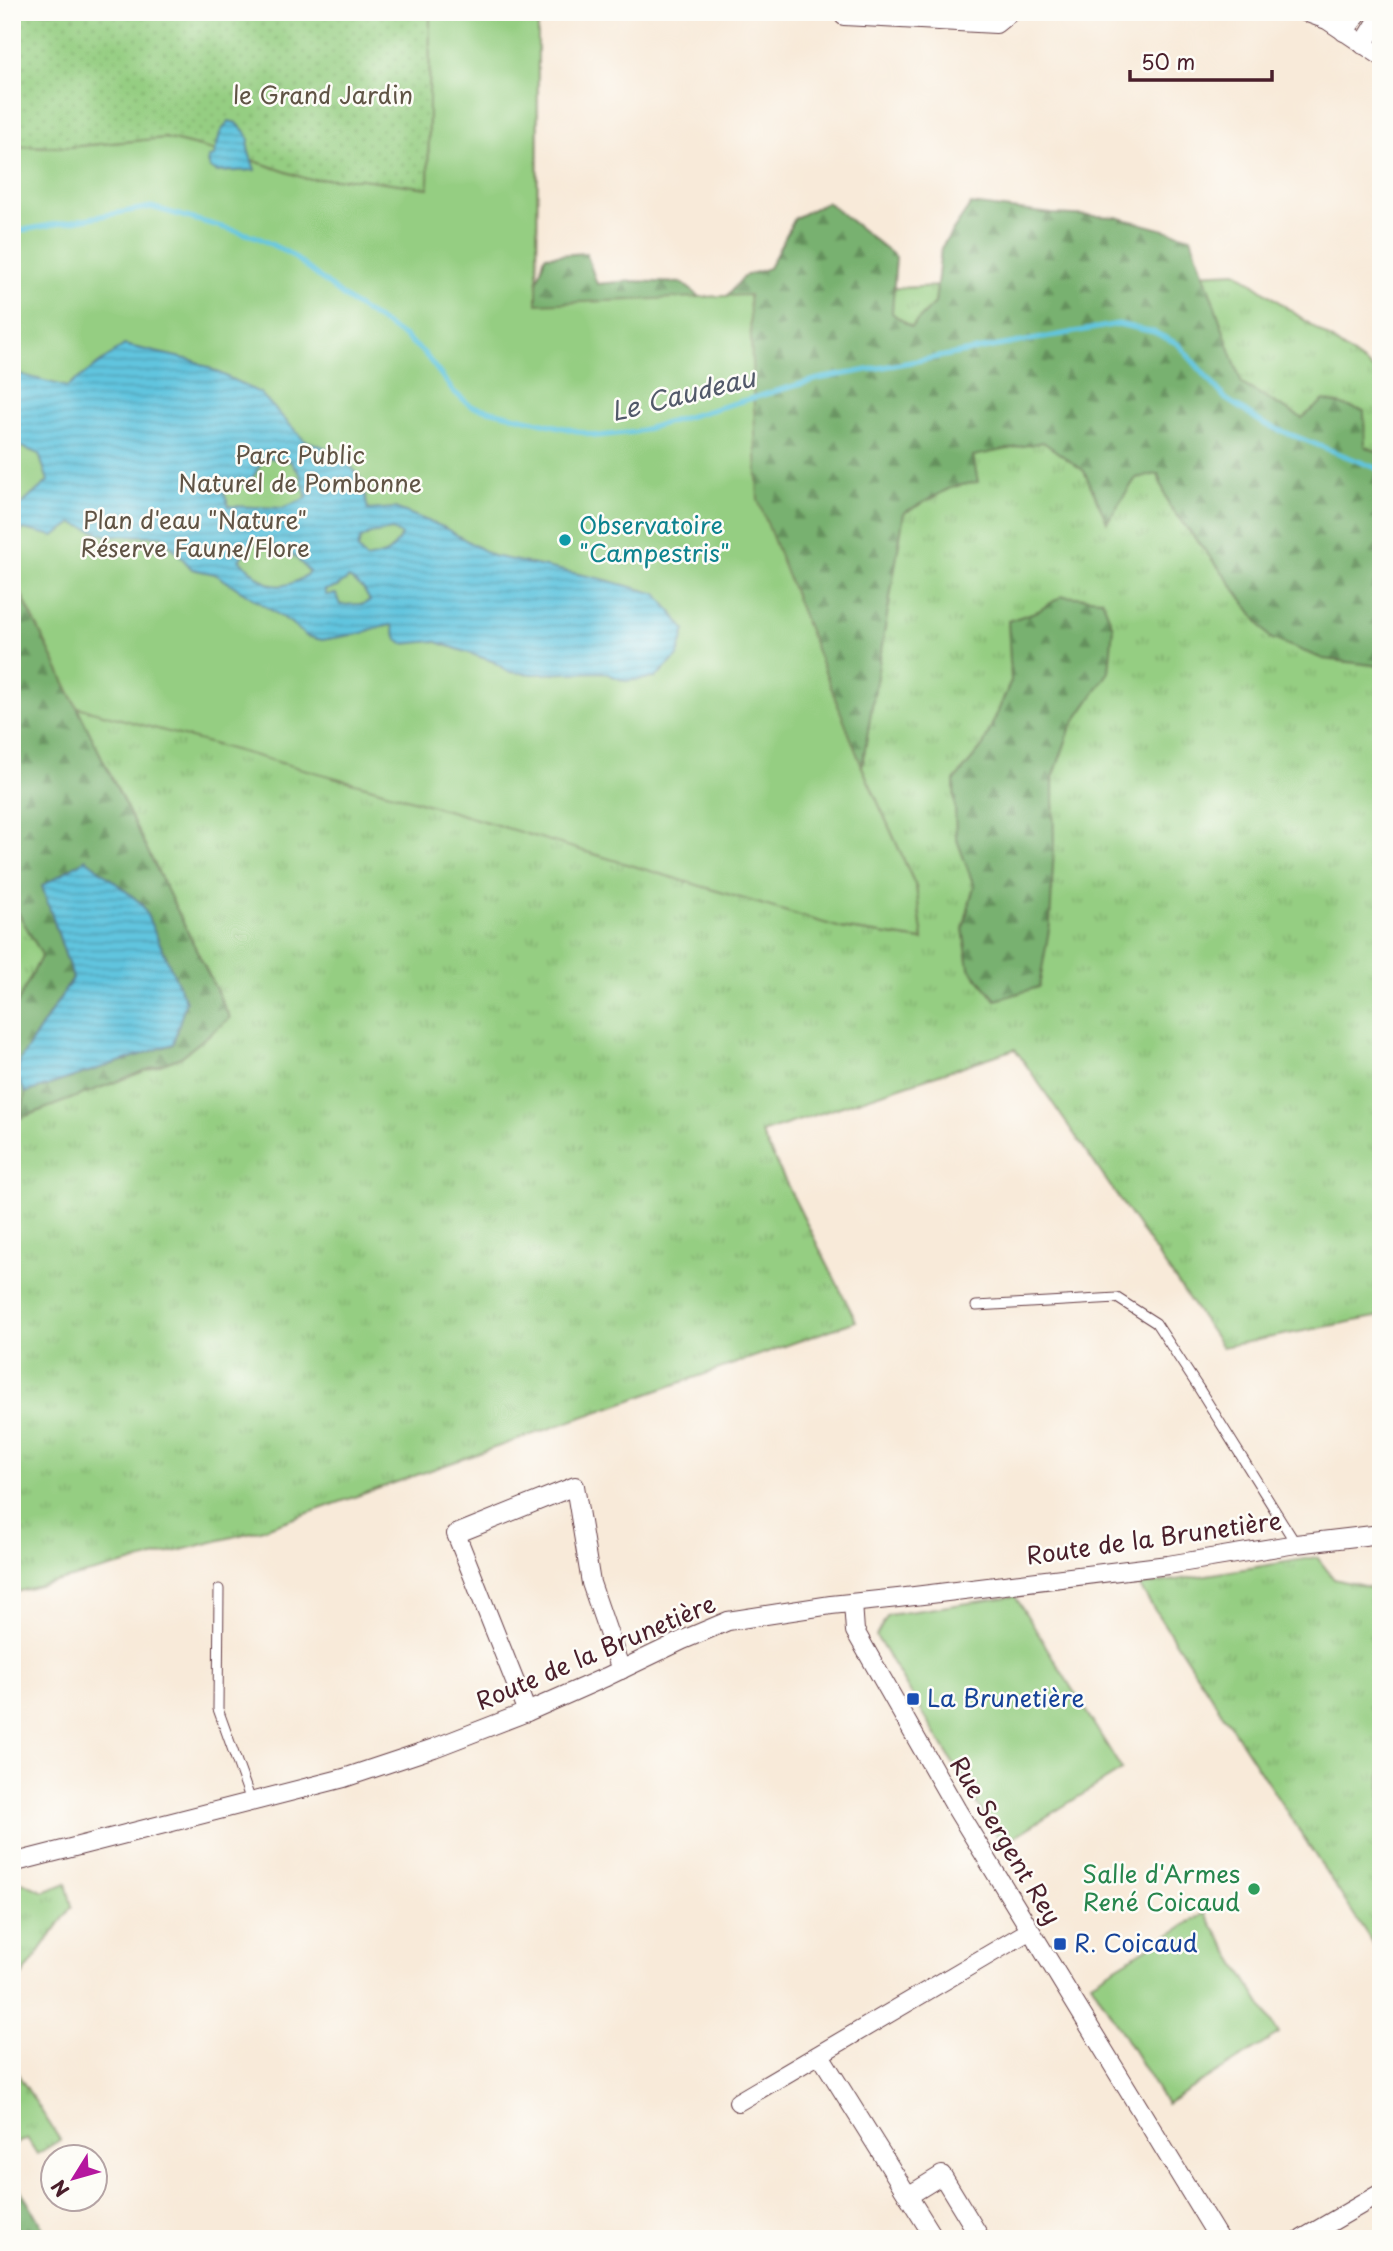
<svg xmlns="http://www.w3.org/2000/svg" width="1393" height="2251" font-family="'Playpen Sans',sans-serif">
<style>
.grass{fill:url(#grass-tufts);stroke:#707656;stroke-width:2}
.forest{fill:url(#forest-firs);stroke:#61684e;stroke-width:2}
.park{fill:#95ce82;stroke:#707656;stroke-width:2}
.garden{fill:url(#garden-dots);stroke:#707656;stroke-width:2}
.water{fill:url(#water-rules);stroke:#567285;stroke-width:2;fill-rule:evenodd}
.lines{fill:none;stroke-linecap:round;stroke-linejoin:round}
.stream{stroke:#61c5df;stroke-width:5}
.lane-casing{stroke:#643d45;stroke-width:11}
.street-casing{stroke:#643d45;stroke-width:20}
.lane{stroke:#fff;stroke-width:9}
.street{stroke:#fff;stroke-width:18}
.culture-dot{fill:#0f9aa8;stroke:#fdfcf7;stroke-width:2.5}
.transit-dot{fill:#1a4fb4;stroke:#fdfcf7;stroke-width:2.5}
.leisure-dot{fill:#2e9e5b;stroke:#fdfcf7;stroke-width:2.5}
.labels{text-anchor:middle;stroke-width:5;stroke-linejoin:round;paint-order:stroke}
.park-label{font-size:24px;fill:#605445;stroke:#fdfcf7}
.culture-label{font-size:24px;fill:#0d838f;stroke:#fdfcf7;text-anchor:start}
.street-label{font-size:24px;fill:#4a1f2b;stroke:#fdfcf7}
.transit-label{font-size:24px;fill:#164399;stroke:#fdfcf7;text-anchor:start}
.leisure-label{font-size:24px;fill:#27864d;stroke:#fdfcf7;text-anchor:end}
.water-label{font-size:26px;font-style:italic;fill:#52596a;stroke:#fdfcf7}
</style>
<defs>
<pattern id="grass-tufts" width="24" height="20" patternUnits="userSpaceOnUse" patternTransform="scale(1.75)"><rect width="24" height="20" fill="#95ce82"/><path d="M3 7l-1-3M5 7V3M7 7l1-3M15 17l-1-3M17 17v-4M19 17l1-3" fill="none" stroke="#82b070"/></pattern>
<pattern id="forest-firs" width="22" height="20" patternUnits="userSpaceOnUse" patternTransform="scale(1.75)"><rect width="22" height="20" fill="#78b170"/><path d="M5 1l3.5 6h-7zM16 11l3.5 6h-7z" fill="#648f5c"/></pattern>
<pattern id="garden-dots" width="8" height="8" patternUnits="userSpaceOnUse" patternTransform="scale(1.75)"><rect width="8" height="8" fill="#95ce82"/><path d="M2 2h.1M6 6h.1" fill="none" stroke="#82b070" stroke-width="1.8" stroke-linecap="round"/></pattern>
<pattern id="water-rules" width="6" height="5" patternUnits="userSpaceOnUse" patternTransform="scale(1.75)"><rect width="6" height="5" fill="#61c5df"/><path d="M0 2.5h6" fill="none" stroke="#529fb5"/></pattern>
</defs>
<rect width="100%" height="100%" fill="#fdfcf7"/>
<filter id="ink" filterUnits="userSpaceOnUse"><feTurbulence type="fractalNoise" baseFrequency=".0143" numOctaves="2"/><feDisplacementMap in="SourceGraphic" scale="14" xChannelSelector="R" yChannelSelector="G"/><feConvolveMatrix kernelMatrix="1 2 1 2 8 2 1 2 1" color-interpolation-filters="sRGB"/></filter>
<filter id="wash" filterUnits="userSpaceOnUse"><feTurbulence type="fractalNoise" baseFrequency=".00686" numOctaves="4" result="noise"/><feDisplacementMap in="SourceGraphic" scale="28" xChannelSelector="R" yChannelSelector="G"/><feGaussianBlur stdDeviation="1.57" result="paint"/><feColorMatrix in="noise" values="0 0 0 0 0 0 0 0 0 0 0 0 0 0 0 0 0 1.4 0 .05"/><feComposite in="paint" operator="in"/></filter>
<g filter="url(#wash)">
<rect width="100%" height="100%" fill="#f8ead9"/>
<g class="grass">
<path d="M12,12H538L537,305L1237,272L1381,375V1316L1222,1347L1015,1049L761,1133L856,1321L260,1530L12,1593Z"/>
<path d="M1317,1557L1334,1579L1381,1590V1956L1139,1586Z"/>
<path d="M22,1882L44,1892L66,1883L72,1906L12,1990V1885Z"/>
<path d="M12,2065L60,2140L37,2154L27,2138L12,2146Z"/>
</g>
<g class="forest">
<path d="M249,159L307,179L525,324L545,256L586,253L597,284L630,281L682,283L716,309L744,276L769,268L795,218L827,202L896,257L892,313L911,327L935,303L941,248L971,204L1052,214L1116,217L1191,237L1242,384L1302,418L1324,400L1364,411L1365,446L1381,454V666L1323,659L1270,638L1223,573L1169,506L1158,474L1136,478L1107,522L1084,471L1043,442L973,456L978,482L952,487L904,513L862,767L916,887L923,940L841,928Z"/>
<path d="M12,585L20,591L230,1018L181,1057L21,1118L25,1093L173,1044L42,886L73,978L20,1060L12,1105V1013L42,955L12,902Z"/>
<path d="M1062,596L1102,599L1113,627L1109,672L1071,727L1053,778L1054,846L1050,924L1039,987L996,1000L969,968L963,929L974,886L956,837L954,781L983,746L1011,681L1008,621L1038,611Z"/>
<path d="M12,2187H19L49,2239H25L12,2221Z"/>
</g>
<g class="park">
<path d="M430,12H538L537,304L749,295L758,500L862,767L916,887L923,940L841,928L373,788L77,707L20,591L12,594V146L68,147L165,138L249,159L307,179H362L428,187Z"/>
<path d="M1015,1596L1122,1770L1002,1844L876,1636L888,1615Z"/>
<path d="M1205,1913L1279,2034L1166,2104L1091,1982Z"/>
</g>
<path class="garden" d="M12,12H430L428,188L362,179H307L249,159L165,138L68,147L12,146Z"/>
<g class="water">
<path d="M229,121L237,123L247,134L249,140L248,149L255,170L217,172L210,168L208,161L209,157L214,156L220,133Z"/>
<path d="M124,345L195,361L260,393L304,440L341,453L362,481L368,510L395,508L443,527L493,556L602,579L657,594L685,630L678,656L655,678L625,681L603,672L533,674L509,672L492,661L434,641L403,644L397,639L392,625L372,629L363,633L322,640L306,636L291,623L215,574L192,569L162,536L105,535L73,523L54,536L23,529L12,544V513L48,481L39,454L12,443V372L67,387ZM265,457L290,461L300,474L307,498L283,508L229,506L222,488L250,482ZM392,530L401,535C391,554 386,555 366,559L358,549L360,540L370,534ZM255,541C281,545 292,551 309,572C300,582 280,590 267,583C257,578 248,567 239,560ZM349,578L364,590L370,601L363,604L340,605L336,594L326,595L325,590L337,587Z"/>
<path d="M86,859L142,904L186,1001L173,1044L25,1093L17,1076L20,1060L73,978L42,886Z"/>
</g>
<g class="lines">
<path class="stream" d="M12,232L151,207L257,237L290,254L352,303L405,337L424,353L454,392L471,406L598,436L635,432L818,379L1118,324L1154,332L1178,344L1226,399L1264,424L1381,470"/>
</g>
</g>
<g filter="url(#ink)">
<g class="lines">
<defs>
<g id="lane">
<path d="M976,1306L1117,1298L1156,1323L1198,1387L1296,1544"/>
<path d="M219,1589L218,1709L251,1801"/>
</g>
<g id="street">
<path d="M842,12L844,16L996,24L1011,12"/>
<path d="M1305,12L1327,20L1381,56"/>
<path d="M1344,32L1359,12"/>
<path d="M1363,45L1381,15"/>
<path d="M853,1603L855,1631L957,1810L1219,2239"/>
<path d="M527,1712L456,1534L575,1486L591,1583L621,1670"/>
<path d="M12,1863L344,1778L434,1748L527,1712L606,1677L683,1640L728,1621L831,1605L898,1598L1168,1565L1296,1544L1381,1534"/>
<path d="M820,2055L935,2239"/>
<path d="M738,2102L1029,1931"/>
<path d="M908,2196L942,2175L981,2239"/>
<path d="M1302,2239L1381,2193"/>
</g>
</defs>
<use href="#lane" class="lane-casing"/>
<use href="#street" class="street-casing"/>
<use href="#lane" class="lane"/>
<use href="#street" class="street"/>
</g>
</g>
<circle class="culture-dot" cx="565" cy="540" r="7"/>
<g class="transit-dot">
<rect x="906" y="1692" width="14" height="14" rx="3.5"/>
<rect x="1053" y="1937" width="14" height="14" rx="3.5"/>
</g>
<circle class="leisure-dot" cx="1254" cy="1889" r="7"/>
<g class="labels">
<g class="park-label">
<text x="323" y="104">le Grand Jardin</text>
<text x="300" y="464">Parc Public<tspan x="300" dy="28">Naturel de Pombonne</tspan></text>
<text x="195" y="529">Plan d'eau "Nature"<tspan x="195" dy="28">Réserve Faune/Flore</tspan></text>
</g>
<g class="culture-label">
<text x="579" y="534">Observatoire<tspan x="579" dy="28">"Campestris"</tspan></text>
</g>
<g class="street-label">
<text transform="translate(1154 1539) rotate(-8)" y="8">Route de la Brunetière</text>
<text transform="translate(596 1653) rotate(-23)" y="8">Route de la Brunetière</text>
<text transform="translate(1005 1841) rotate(59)" y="8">Rue Sergent Rey</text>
</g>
<g class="transit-label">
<text x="927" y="1707">La Brunetière</text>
<text x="1074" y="1952">R. Coicaud</text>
</g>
<g class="leisure-label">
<text x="1240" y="1883">Salle d'Armes<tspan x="1240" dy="28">René Coicaud</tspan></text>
</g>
<g class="water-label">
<text transform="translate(683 395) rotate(-14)" y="9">Le Caudeau</text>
</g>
</g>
<rect width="1393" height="2251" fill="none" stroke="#fdfcf7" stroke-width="42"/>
<g transform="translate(74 2178) rotate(233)"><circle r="33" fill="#fdfcf7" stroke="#b5a4a5" stroke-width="2"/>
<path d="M0-5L12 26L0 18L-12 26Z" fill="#b5179e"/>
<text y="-10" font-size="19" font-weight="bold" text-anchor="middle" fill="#4a1f2b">N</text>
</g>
<path d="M1130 70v10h142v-10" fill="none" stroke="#4a1f2b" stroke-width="3.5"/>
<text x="1141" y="70" font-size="21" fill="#4a1f2b" stroke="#fdfcf7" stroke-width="5" paint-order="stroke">50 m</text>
</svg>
